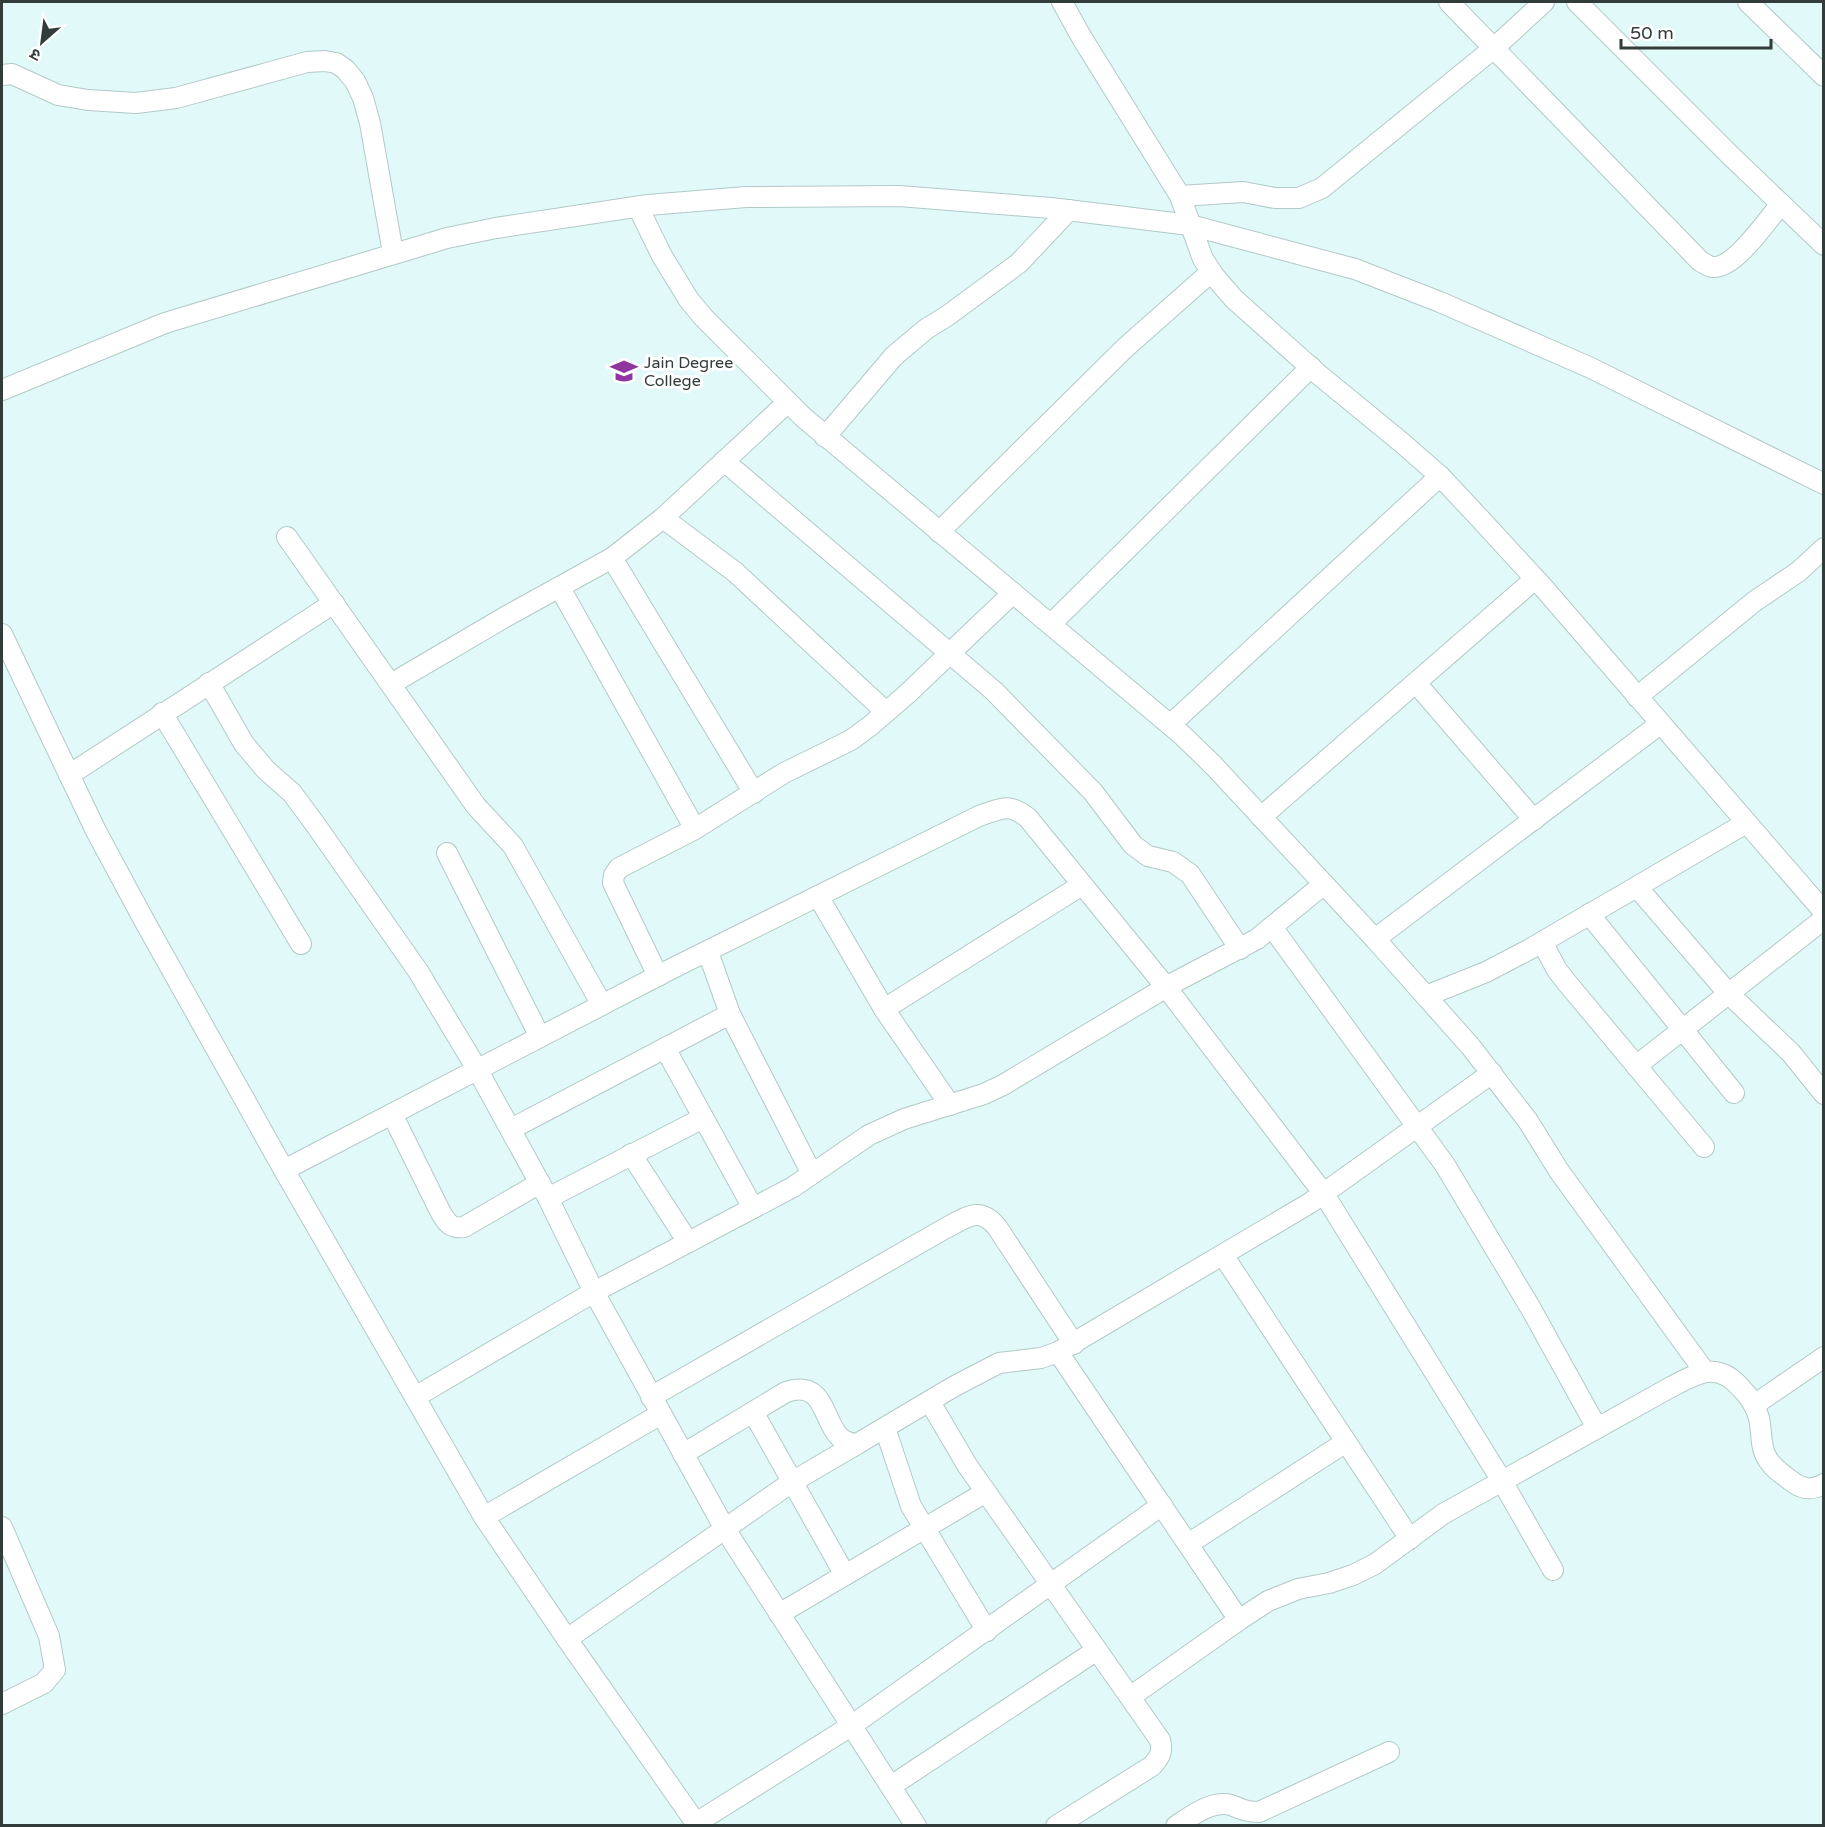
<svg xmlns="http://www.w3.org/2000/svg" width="1825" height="1827" font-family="'Varela Round','Noto Sans Devanagari',sans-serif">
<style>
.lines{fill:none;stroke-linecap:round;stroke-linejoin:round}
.minor-casing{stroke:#b2c9c8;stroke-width:22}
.minor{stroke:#fff;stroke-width:20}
.labels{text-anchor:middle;stroke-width:6;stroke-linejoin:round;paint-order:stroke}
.poi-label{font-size:16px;fill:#323c3b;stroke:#fff;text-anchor:start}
</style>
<rect width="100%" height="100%" fill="#e1f9f8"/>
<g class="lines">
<defs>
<g id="minor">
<path d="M1062,2L1082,38L1180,196L1203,259L1215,277L1234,299L1318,374L1401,442L1440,476L1471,509L1542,586L1824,912"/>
<path d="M1449,2L1700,261C1704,263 1709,267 1713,267C1735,269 1767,220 1781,204"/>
<path d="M1577,2L1731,156L1824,245"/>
<path d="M1748,2L1824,76"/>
<path d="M2,75L12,74L58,95L88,100L136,103L176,98L307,62L325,61L336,63L345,69L355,81L363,98L370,123L393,253"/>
<path d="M1180,196L1243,192L1275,198H1299L1322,188L1494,48L1544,2"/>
<path d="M638,207L662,256L689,300L704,318L803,417L1181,734L1214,766L1375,939L1471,1047L1528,1121L1559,1171L1705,1372"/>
<path d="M2,390L165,323L447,238L496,228L648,205L746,197L899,196L1051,208L1190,225L1355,269L1440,302L1591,368L1824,484"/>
<path d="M825,437L894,356L926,329L947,316L1019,263L1069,210"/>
<path d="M724,461L994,691L1093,792L1133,845L1148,856L1173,862L1190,874L1240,949"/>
<path d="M663,518L735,572L886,712"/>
<path d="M939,532L1126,347L1211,272"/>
<path d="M287,537L476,806L513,846L602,1005"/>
<path d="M612,558L754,793"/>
<path d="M560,588L695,829"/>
<path d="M1051,624L1311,367"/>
<path d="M2,634L96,831L145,922L284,1170L484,1517L567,1639L698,1826"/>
<path d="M209,683L244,744L266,770L292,793L315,824L418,971L477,1069L548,1198L594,1292L725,1529L916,1826"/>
<path d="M1416,683L1534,820"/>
<path d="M391,684L505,617L612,558L663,518L788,402"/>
<path d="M1637,697L1755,601L1798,572L1824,548"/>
<path d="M162,713L301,944"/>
<path d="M1170,725L1440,476"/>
<path d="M69,775L334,603"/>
<path d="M1261,817L1535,579"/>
<path d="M447,853L540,1037"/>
<path d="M1637,887L1728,993L1791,1053L1824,1094"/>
<path d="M818,896L884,1009L950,1105"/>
<path d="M1589,914L1734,1093"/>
<path d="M1272,927L1445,1165L1530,1307L1597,1428"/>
<path d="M1375,939L1660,724"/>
<path d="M1542,942L1557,970L1568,984L1704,1147"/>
<path d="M708,952L730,1014L812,1174"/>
<path d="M658,976L613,883L614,875L619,868L695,829L784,773L851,740L870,726L906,695L1013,593"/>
<path d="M1426,996L1486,972L1530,949L1746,823"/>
<path d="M884,1009L1082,885"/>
<path d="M665,1048L753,1208"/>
<path d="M1636,1066L1824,919"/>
<path d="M392,1114L441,1213C447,1223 451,1229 464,1227L540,1183"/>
<path d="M511,1129L730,1014"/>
<path d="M631,1154L688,1242"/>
<path d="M284,1170L673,968L979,816C1001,809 1008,802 1028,818L1166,987L1324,1194L1502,1481L1553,1570"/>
<path d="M548,1198L703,1118"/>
<path d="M1223,1255L1410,1539"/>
<path d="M1058,1352L1239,1620"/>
<path d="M415,1397L594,1292L793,1187L869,1135L904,1119L984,1094L1003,1085L1175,982L1257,939L1324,884"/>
<path d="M651,1397L944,1229C966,1218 979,1205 997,1227L1074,1344"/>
<path d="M930,1402L967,1465L1160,1740C1163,1752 1160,1757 1152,1766L1056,1826"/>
<path d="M1754,1405L1824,1357"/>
<path d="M753,1412L845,1575"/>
<path d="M885,1428L911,1506L987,1631"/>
<path d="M683,1454L786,1392C835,1376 818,1443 857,1444L953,1387L999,1363L1041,1358L1058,1352L1310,1203L1492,1073"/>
<path d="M484,1517L661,1414"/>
<path d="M2,1527L49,1636L55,1670L44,1683L2,1704"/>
<path d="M1188,1544L1346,1442"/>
<path d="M779,1614L986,1492"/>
<path d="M567,1639L792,1482L857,1444"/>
<path d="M1130,1697L1239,1620L1268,1601L1298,1589L1329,1583L1353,1575L1375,1564L1443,1514L1671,1387C1698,1373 1717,1361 1740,1387C1749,1396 1756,1406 1759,1418C1762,1431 1760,1447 1767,1458C1773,1469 1785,1476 1794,1483C1804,1490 1813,1490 1824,1484"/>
<path d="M891,1786L1097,1650"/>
<path d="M696,1823L851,1726L1162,1505"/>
<path d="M1176,1826C1191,1816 1212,1800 1231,1805C1241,1809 1247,1812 1259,1812L1389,1752"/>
</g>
</defs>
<use href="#minor" class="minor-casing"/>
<use href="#minor" class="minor"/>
</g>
<defs>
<symbol id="university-bare" viewBox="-9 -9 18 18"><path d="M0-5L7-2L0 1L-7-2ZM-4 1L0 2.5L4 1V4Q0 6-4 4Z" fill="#90359f" stroke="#fff" stroke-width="2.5" paint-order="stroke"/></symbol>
</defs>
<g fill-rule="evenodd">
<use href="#university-bare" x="605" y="352" width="38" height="38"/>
</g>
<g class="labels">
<g class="poi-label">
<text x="644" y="368">Jain Degree<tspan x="644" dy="18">College</tspan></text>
</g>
</g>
<rect width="1825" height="1827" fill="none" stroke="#323c3b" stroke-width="6"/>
<g transform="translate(42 42) rotate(208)" stroke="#ffffff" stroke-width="4.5" paint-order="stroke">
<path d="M0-4.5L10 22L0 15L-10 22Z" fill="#323c3b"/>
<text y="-9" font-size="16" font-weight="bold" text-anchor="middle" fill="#323c3b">उ</text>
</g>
<path d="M1621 39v9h150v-9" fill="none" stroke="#323c3b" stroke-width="3"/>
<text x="1630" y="39" font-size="18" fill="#323c3b" stroke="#ffffff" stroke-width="4.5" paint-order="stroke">50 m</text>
</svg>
